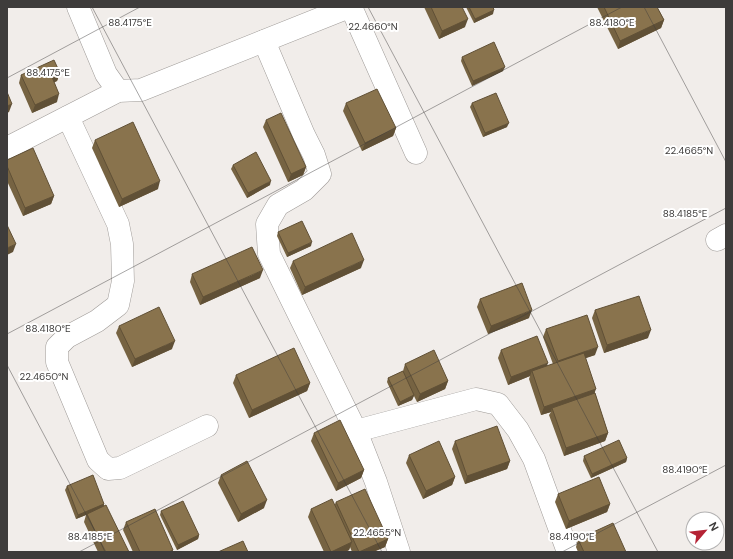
<svg xmlns="http://www.w3.org/2000/svg" width="733" height="559" font-family="'DM Sans',sans-serif">
<style>
.lines{fill:none;stroke-linecap:round;stroke-linejoin:round}
.street-casing{stroke:#9f9b98;stroke-width:23}
.street{stroke:#fff;stroke-width:22}
.wall{fill:#766342}
.shaded-wall{fill:#605036}
.building{fill:#89734d;stroke:#605036}
.ticks{fill:none;stroke:#3e3c3b;stroke-width:1;stroke-opacity:0.45}
.ticks-label{font-size:10px;text-anchor:middle;fill:#3e3c3b;stroke:#fff;stroke-width:4;stroke-linejoin:round;paint-order:stroke}
</style>
<rect width="100%" height="100%" fill="#f1edea"/>
<g class="lines">
<defs>
<g id="street">
<path d="M78,7L106,74L118,91"/>
<path d="M351,7L416,153"/>
<path d="M264,41L304,135L314,155L320,174L304,190L278,205L267,224L269,254L356,431L376,482L399,552"/>
<path d="M68,117L118,224L122,244L123,281L118,305L97,321L67,337L57,347V362L98,460L108,469L120,468L207,426"/>
<path d="M7,148L118,91L141,90L349,7"/>
<path d="M717,240L726,235"/>
<path d="M356,431L476,399L498,404L518,430L534,459L568,552"/>
</g>
</defs>
<use href="#street" class="street-casing"/>
<use href="#street" class="street"/>
</g>
<g class="wall">
<path d="M424,7H462L465,27L439,39Z"/>
<path d="M466,7H493V14L474,23Z"/>
<path d="M597,7H657L664,20L661,28L618,49Z"/>
<path d="M462,57L503,71L472,86L461,61Z"/>
<path d="M60,73L57,81L54,82L57,102L32,113L19,83L21,75Z"/>
<path d="M346,103L396,128L393,136L362,151L343,111Z"/>
<path d="M472,103L507,127L483,137L470,107Z"/>
<path d="M266,120L306,167L303,175L288,182L263,127Z"/>
<path d="M95,140L158,189L119,207L92,148Z"/>
<path d="M7,160L54,196L51,204L23,216L7,181Z"/>
<path d="M233,165L270,185L247,198L231,169Z"/>
<path d="M278,232L311,246L287,257L277,236Z"/>
<path d="M293,261L361,268L302,295L290,268Z"/>
<path d="M192,274L260,278L200,305L190,282Z"/>
<path d="M480,299L529,318L488,334L477,307Z"/>
<path d="M595,310L648,338L604,353L592,318Z"/>
<path d="M119,326L172,349L132,367L116,333Z"/>
<path d="M546,329L595,355L585,358L595,393L608,433L605,441L564,456L549,415L551,412L541,415L529,379L530,376L508,385L498,358L501,350L546,366L553,364L543,337Z"/>
<path d="M405,364L448,381L445,389L417,402L414,396L412,400L398,406L387,382L388,378L403,371Z"/>
<path d="M236,375L310,383L307,391L249,418L233,383Z"/>
<path d="M314,433L364,470L361,478L336,491L311,441Z"/>
<path d="M455,441L510,461L507,469L465,484L452,449Z"/>
<path d="M409,455L455,477L452,485L423,499L406,463Z"/>
<path d="M584,456L627,458L626,462L591,478L583,461Z"/>
<path d="M221,475L264,508L238,522L218,483Z"/>
<path d="M67,486L104,504V506L129,552H98L84,522L86,515L76,519L65,490Z"/>
<path d="M558,494L610,504L607,512L566,529L555,502Z"/>
<path d="M336,502L388,539L385,547L373,552H352L350,547L349,550L345,552H324L308,517L311,509L335,504Z"/>
<path d="M161,511L199,535L198,539L177,550L160,515Z"/>
<path d="M126,522L173,550V552H133L123,530Z"/>
<path d="M578,539L626,552H578L576,547Z"/>
</g>
<g class="shaded-wall">
<path d="M494,10L493,14L474,23L475,19Z"/>
<path d="M468,19L465,27L439,39L442,31Z"/>
<path d="M664,20L661,28L618,49L620,41Z"/>
<path d="M505,67L503,71L472,86L473,81Z"/>
<path d="M60,73L57,81L49,85L52,77Z"/>
<path d="M59,94L57,102L32,113L35,105Z"/>
<path d="M12,104L9,112L7,113V106Z"/>
<path d="M509,123L507,127L483,137L485,133Z"/>
<path d="M396,128L393,136L362,151L365,143Z"/>
<path d="M306,167L303,175L288,182L291,174Z"/>
<path d="M160,181L158,189L119,207L122,199Z"/>
<path d="M271,181L270,185L247,198L248,193Z"/>
<path d="M54,196L51,204L23,216L25,208Z"/>
<path d="M312,242L311,246L287,257L288,253Z"/>
<path d="M16,244L13,252L7,255V248Z"/>
<path d="M364,260L361,268L302,295L305,287Z"/>
<path d="M263,270L260,278L200,305L203,297Z"/>
<path d="M532,310L529,318L488,334L491,326Z"/>
<path d="M651,330L648,338L604,353L607,345Z"/>
<path d="M175,341L172,349L132,367L135,359Z"/>
<path d="M598,347L595,355L555,369L558,361Z"/>
<path d="M548,363L545,371H532L530,376L508,385L511,377Z"/>
<path d="M448,381L445,389L417,402L420,394Z"/>
<path d="M310,383L307,391L249,418L252,410Z"/>
<path d="M596,389L593,397L552,408L551,412L541,415L544,407Z"/>
<path d="M414,395L412,400L398,406L400,402Z"/>
<path d="M608,433L605,441L564,456L566,448Z"/>
<path d="M627,458L626,462L591,478L592,474Z"/>
<path d="M510,461L507,469L465,484L467,476Z"/>
<path d="M364,470L361,478L336,491L338,483Z"/>
<path d="M455,477L452,485L423,499L426,491Z"/>
<path d="M267,500L264,508L238,522L241,514Z"/>
<path d="M104,504L103,508L76,519L78,515Z"/>
<path d="M610,504L607,512L566,529L569,521Z"/>
<path d="M199,535L198,539L177,550L178,545Z"/>
<path d="M388,539L385,547L373,552H359Z"/>
<path d="M352,542L349,550L345,552H331Z"/>
</g>
<g class="building">
<path d="M431,7H462L468,19L442,31Z"/>
<path d="M469,7H493L494,10L475,19Z"/>
<path d="M604,7H657L664,20L620,41Z"/>
<path d="M494,42L505,67L473,81L462,57Z"/>
<path d="M54,60L60,73L52,77L59,94L35,105L21,75Z"/>
<path d="M377,89L396,128L365,143L346,103Z"/>
<path d="M7,92L12,104L7,106Z"/>
<path d="M496,93L509,123L485,133L472,103Z"/>
<path d="M281,113L306,167L291,174L266,120Z"/>
<path d="M133,122L160,181L122,199L95,140Z"/>
<path d="M33,148L54,196L25,208L7,166V160Z"/>
<path d="M256,152L271,181L248,193L233,165Z"/>
<path d="M302,221L312,242L288,253L278,232Z"/>
<path d="M7,225L16,244L7,248Z"/>
<path d="M352,233L364,260L305,287L293,261Z"/>
<path d="M252,247L263,270L203,297L192,274Z"/>
<path d="M522,283L532,310L491,326L480,299Z"/>
<path d="M639,296L651,330L607,345L595,310Z"/>
<path d="M159,307L175,341L135,359L119,326Z"/>
<path d="M587,315L598,347L558,361L546,329Z"/>
<path d="M537,336L548,363L511,377L501,350Z"/>
<path d="M294,348L310,383L252,410L236,375Z"/>
<path d="M434,350L448,381L420,394L405,364Z"/>
<path d="M584,353L596,389L544,407L532,371Z"/>
<path d="M403,371L414,395L400,402L388,378Z"/>
<path d="M595,393L608,433L566,448L552,408Z"/>
<path d="M340,420L364,470L338,483L314,433Z"/>
<path d="M497,426L510,461L467,476L455,441Z"/>
<path d="M619,440L627,458L592,474L584,456Z"/>
<path d="M439,441L455,477L426,491L409,455Z"/>
<path d="M247,461L267,500L241,514L221,475Z"/>
<path d="M93,475L104,504L78,515L67,486Z"/>
<path d="M599,477L610,504L569,521L558,494Z"/>
<path d="M365,489L388,539L359,552L336,502Z"/>
<path d="M332,499L352,542L331,552L311,509Z"/>
<path d="M183,501L199,535L178,545L161,511Z"/>
<path d="M106,505L129,552H105L87,514Z"/>
<path d="M155,509L173,550L169,552H140L126,522Z"/>
<path d="M613,523L626,552H584L578,539Z"/>
<path d="M243,541L248,552H218Z"/>
</g>
<path class="ticks" d="M92,7L382,552M368,7L658,552M644,7L726,162M7,78L140,7M7,334L622,7M7,365L106,552M79,552L726,208M562,552L726,465"/>
<g class="ticks-label">
<text x="130" y="26">88.4175°E</text>
<text x="612" y="26">88.4180°E</text>
<text x="373" y="30">22.4660°N</text>
<text x="48" y="76">88.4175°E</text>
<text x="689" y="154">22.4665°N</text>
<text x="685" y="217">88.4185°E</text>
<text x="48" y="332">88.4180°E</text>
<text x="44" y="380">22.4650°N</text>
<text x="685" y="473">88.4190°E</text>
<text x="377" y="536">22.4655°N</text>
<text x="90" y="540">88.4185°E</text>
<text x="572" y="540">88.4190°E</text>
</g>
<rect width="733" height="559" fill="none" stroke="#3e3c3b" stroke-width="16"/>
<g transform="translate(705 531) rotate(62)"><circle r="19" fill="#ffffff" stroke="#b2b1b1"/>
<path d="M0-3L7 15L0 10L-7 15Z" fill="#b52335"/>
<text y="-6" font-size="11" font-weight="bold" text-anchor="middle" fill="#3e3c3b">N</text>
</g>
</svg>
